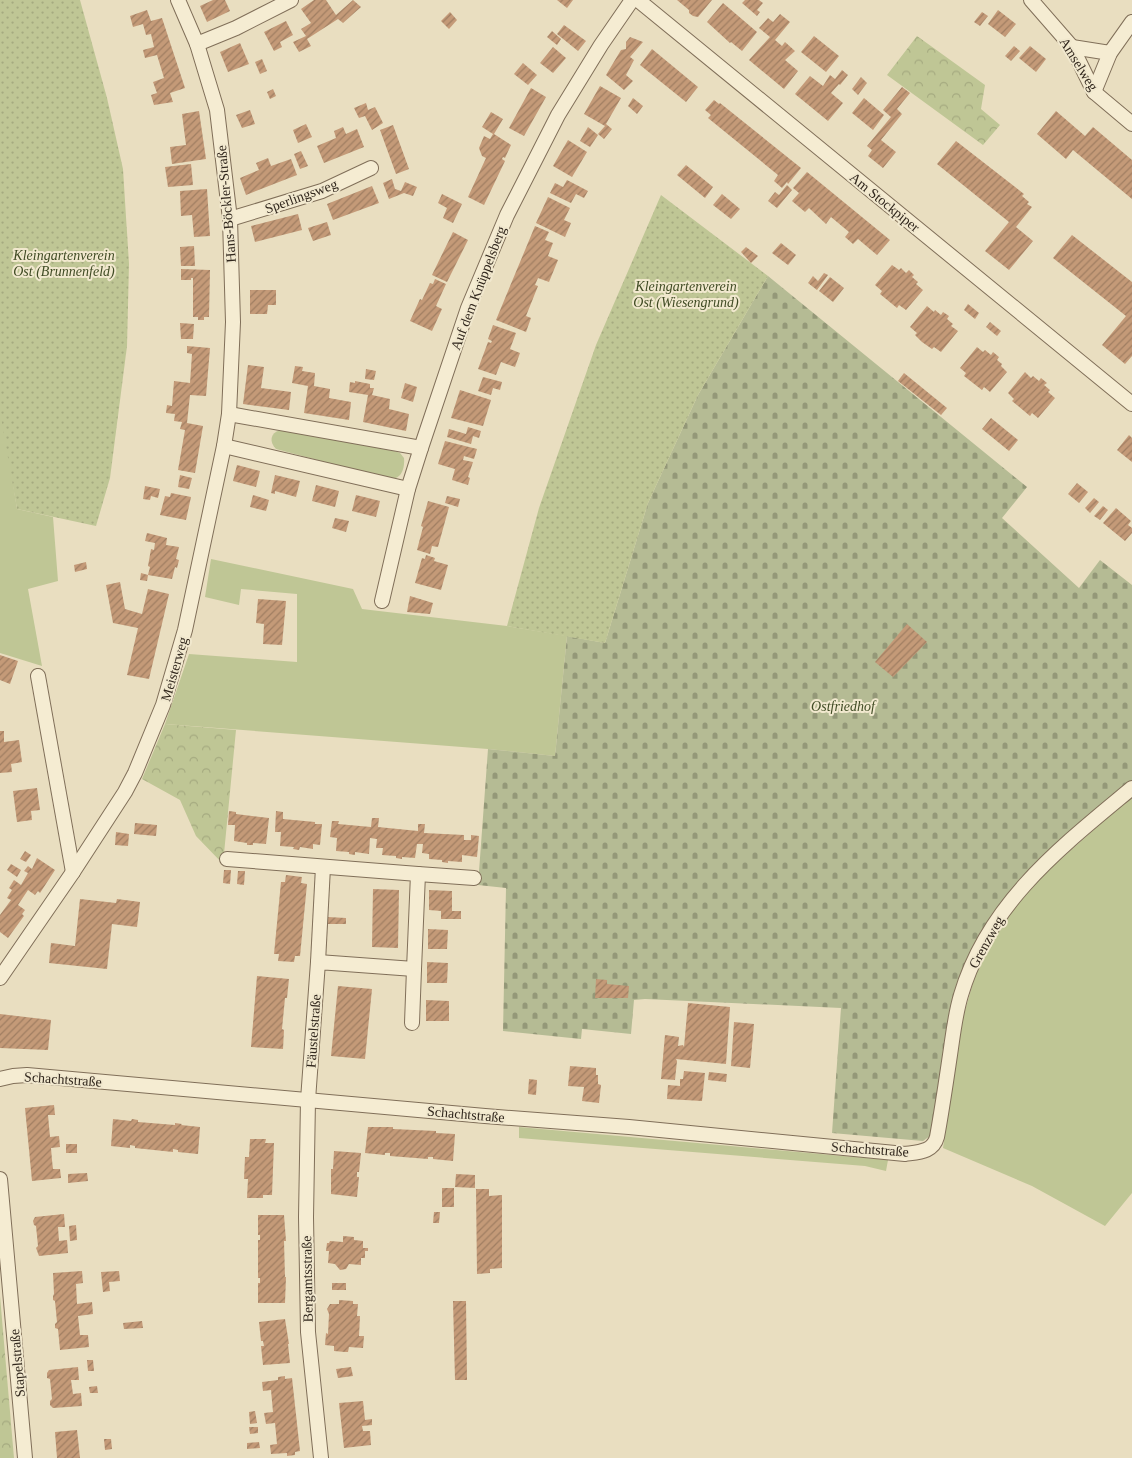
<svg xmlns="http://www.w3.org/2000/svg" width="1132" height="1458" font-family="Georgia,serif">
<style>
.grass{fill:#bfc695}
.forest{fill:url(#forest-crowns)}
.cemetery{fill:url(#cemetery-stones)}
.garden{fill:url(#garden-dots)}
.building{fill:url(#building-hatch)}
.lines{fill:none;stroke-linecap:round;stroke-linejoin:round}
.street-casing{stroke:#806f59;stroke-width:16}
.street{stroke:#f5ecd2;stroke-width:14}
.labels{text-anchor:middle;stroke-width:4;stroke-linejoin:round;paint-order:stroke}
.street-label{font-size:14px;fill:#31271d;stroke:#f1e8ce}
.park-label{font-size:14px;font-style:italic;fill:#414c25;stroke:#f1e8ce}
</style>
<defs>
<pattern id="forest-crowns" width="20" height="18" patternUnits="userSpaceOnUse" patternTransform="scale(1.25)"><rect width="20" height="18" fill="#bfc695"/><path d="M2 6a3 3 0 1 1 6 0M12 15a3 3 0 1 1 6 0" fill="none" stroke="#a5aa80"/></pattern>
<pattern id="cemetery-stones" width="16" height="16" patternUnits="userSpaceOnUse" patternTransform="scale(1.25)"><rect width="16" height="16" fill="#b5bb94"/><path d="M2 7V4a2 2 0 0 1 4 0v3zM10 15v-3a2 2 0 0 1 4 0v3z" fill="#949878"/></pattern>
<pattern id="garden-dots" width="8" height="8" patternUnits="userSpaceOnUse" patternTransform="scale(1.25)"><rect width="8" height="8" fill="#bfc695"/><path d="M2 2h.1M6 6h.1" fill="none" stroke="#a5aa80" stroke-width="1.8" stroke-linecap="round"/></pattern>
<pattern id="building-hatch" width="6" height="6" patternUnits="userSpaceOnUse" patternTransform="scale(1.25)"><rect width="6" height="6" fill="#c49a78"/><path d="M-1 1l2-2M0 6l6-6M5 7l2-2" fill="none" stroke="#a07e62"/></pattern>
</defs>
<rect width="100%" height="100%" fill="#e9dec0"/>
<g class="grass">
<path d="M0,401L17,509L53,517L58,581L28,589L42,666L0,653Z"/>
<path d="M280,430L348,441L394,451L400,453L404,458C405,469 401,480 389,479L276,449C269,442 270,433 280,430Z"/>
<path d="M211,559L353,589L362,609L507,626L567,636L555,756L488,749L165,724L189,654L297,662V594L241,589L239,605L205,597Z"/>
<path d="M1132,796V1193L1105,1226L1032,1186L943,1148L961,1024L975,976L993,938L1019,900L1045,873Z"/>
<path d="M519,1127L888,1160L886,1171L865,1166L519,1138Z"/>
</g>
<g class="forest">
<path d="M917,36L985,85L981,109L1000,125L983,145L887,75Z"/>
<path d="M165,724L236,730L223,864L196,836L180,800L142,779Z"/>
<path d="M0,1296L14,1458H0Z"/>
</g>
<path class="cemetery" d="M768,276L1027,487L1002,518L1079,588L1100,560L1132,585V782L1042,856L1031,867L1032,869L992,915L962,971L954,993L949,1021L937,1106L930,1136L923,1141L832,1133L841,1008L645,999L634,1000L631,1034L582,1029L581,1039L503,1031L506,888L478,885L488,749L555,756L567,636L605,643L648,503L698,395Z"/>
<g class="garden">
<path d="M0,0H80L107,98L123,169L129,264L127,346L110,478L96,526L17,509L0,412Z"/>
<path d="M661,195L768,276L698,395L648,503L605,643L507,626L539,508L596,345Z"/>
</g>
<g class="building">
<path d="M213,0H225L230,11L207,22L200,6Z"/>
<path d="M314,0H326L336,15L353,0L361,7L343,23L338,19L307,39L311,46L299,52L293,42L306,36L301,29L311,23L301,9Z"/>
<path d="M557,0H573L567,8Z"/>
<path d="M677,0H712L698,17L693,16L689,13V10Z"/>
<path d="M745,0H759L763,3L757,10L760,12L757,16L742,3Z"/>
<path d="M723,3L757,32L742,51L731,42L730,43L707,22Z"/>
<path d="M147,10L151,21L162,18L185,88L170,93L173,102L154,105L151,95L157,93L153,82L164,78L157,55L145,58L143,50L154,47L151,34L146,35L143,24L133,27L130,16Z"/>
<path d="M998,10L1016,24L1005,37L988,24Z"/>
<path d="M450,12L457,20L449,29L441,21Z"/>
<path d="M982,12L988,16L980,26L974,22Z"/>
<path d="M780,14L790,22L775,40L782,46L785,42L795,51L785,60L798,71L784,89L749,60L770,37L759,28L768,18L773,22Z"/>
<path d="M286,21L293,35L280,42L282,47L274,51L264,32Z"/>
<path d="M564,25L586,41L578,51L557,34Z"/>
<path d="M552,31L561,39L557,45L547,37Z"/>
<path d="M814,36L839,56L826,72L801,52Z"/>
<path d="M630,37L643,42L630,57L634,60L626,75L633,81L624,90L606,75L621,50L626,49V42Z"/>
<path d="M240,43L249,64L228,72L220,52Z"/>
<path d="M1014,46L1020,51L1011,61L1005,56Z"/>
<path d="M1030,46L1046,59L1036,72L1019,58Z"/>
<path d="M553,47L566,58L553,73L540,63Z"/>
<path d="M652,49L698,87L686,102L640,65Z"/>
<path d="M262,59L267,71L260,74L255,62Z"/>
<path d="M523,63L537,75L528,85L514,74Z"/>
<path d="M842,70L848,75L840,85L839,84L831,93L843,103L828,121L795,94L810,76L823,86L830,75L835,79Z"/>
<path d="M861,77L867,83L858,95L852,89Z"/>
<path d="M600,86L621,98L606,124L612,129L604,139L598,134L605,126L584,114Z"/>
<path d="M902,87L910,93L897,109L902,114L881,140L896,152L883,168L868,156L872,150L867,146L891,117L883,110Z"/>
<path d="M531,88L546,97L524,136L509,128Z"/>
<path d="M273,89L276,96L270,99L267,92Z"/>
<path d="M633,98L643,106L637,114L628,106Z"/>
<path d="M864,98L884,115L873,130L852,113Z"/>
<path d="M714,100L719,104L720,103L801,168L788,184L787,182L782,188L774,181L778,175L708,118L711,115L705,110Z"/>
<path d="M366,103L368,110L375,107L383,123L372,130L365,116L359,118L354,108Z"/>
<path d="M250,110L255,124L242,128L236,115Z"/>
<path d="M199,111L206,159L172,164L170,147L186,145L182,114Z"/>
<path d="M1056,111L1085,136L1093,127L1132,160V199L1073,150L1066,159L1037,134Z"/>
<path d="M491,112L503,119L494,134L511,145L505,158L503,157L502,159L505,161L484,205L468,197L486,158L482,156L479,148L484,136L490,139L493,134L482,127Z"/>
<path d="M306,124L312,137L298,143L293,130Z"/>
<path d="M393,125L409,169L396,174L380,130Z"/>
<path d="M343,127L346,134L357,129L364,147L324,163L317,146L336,138L334,131Z"/>
<path d="M588,127L598,135L590,147L580,141Z"/>
<path d="M568,140L587,152L572,177L553,166Z"/>
<path d="M956,141L1024,194L1022,196L1029,202L1027,204L1032,207L1016,227L1033,241L1009,270L985,251L1009,222L937,164Z"/>
<path d="M301,151L308,166L300,169L294,154Z"/>
<path d="M268,158L271,166L291,159L297,175L246,195L240,178L259,170L256,163Z"/>
<path d="M191,164L193,185L168,187L165,167Z"/>
<path d="M686,165L713,187L705,198L677,175Z"/>
<path d="M807,172L890,240L877,255L858,239L853,244L845,237L849,232L831,217L826,224L809,208L805,212L792,201L799,193L793,188Z"/>
<path d="M392,179L395,189L401,191L405,182L417,187L413,196L404,193L389,199L383,183Z"/>
<path d="M567,180L588,191L584,198L576,194L571,203L550,193L555,183L563,187Z"/>
<path d="M787,185L792,190L777,208L768,201L775,192L779,195Z"/>
<path d="M372,186L379,203L333,220L327,204Z"/>
<path d="M207,189L210,236L194,237L192,215L181,216L180,191Z"/>
<path d="M442,194L462,204L453,223L443,218L447,208L438,203Z"/>
<path d="M722,194L740,209L731,219L713,205Z"/>
<path d="M548,197L570,208L564,220L571,223L565,237L536,223Z"/>
<path d="M298,214L302,230L255,242L251,226Z"/>
<path d="M327,222L331,235L313,241L308,228Z"/>
<path d="M535,226L549,232L545,240L553,243L548,256L558,260L549,282L538,278L535,285L538,286L526,316L531,318L526,332L496,320Z"/>
<path d="M453,232L468,240L447,282L432,275Z"/>
<path d="M1072,235L1132,282V356L1125,364L1102,345L1126,316L1053,258Z"/>
<path d="M781,243L796,255L788,265L772,253Z"/>
<path d="M194,246L195,266H181L180,247Z"/>
<path d="M746,247L758,256L751,263L741,252Z"/>
<path d="M892,265L899,270L901,268L906,273L909,270L914,275L912,277L918,282L916,284L923,290L906,310L899,305L897,308L880,294L882,291L875,285Z"/>
<path d="M181,269L210,270L209,317H204V320H198V317H193V278H191V280H181Z"/>
<path d="M824,273L828,275L817,290L808,283L813,276L818,281Z"/>
<path d="M830,277L844,288L833,302L819,291Z"/>
<path d="M435,279L446,284L436,306L442,309L432,331L410,321L420,299L422,300L430,283L433,284Z"/>
<path d="M250,290H276V305H268L267,314H250Z"/>
<path d="M968,304L979,313L975,319L964,310Z"/>
<path d="M927,306L934,312L935,310L941,315L943,312L949,316L947,319L953,324L951,326L958,331L941,352L934,347L932,349L922,342L915,335L917,333L910,327Z"/>
<path d="M990,322L1001,331L997,336L986,327Z"/>
<path d="M180,323L194,324L193,339H181Z"/>
<path d="M493,325L516,333L510,349L520,353L515,367L501,362L496,375L478,369L488,342L491,343L492,341L488,339Z"/>
<path d="M187,346L210,348L206,396L190,395L187,423L203,426L195,473L178,470L185,430L180,429L182,422L174,421L175,414L166,413L167,405L172,406L174,381L190,383L192,354L187,353Z"/>
<path d="M977,347L983,352L985,350L991,355L993,352L999,357L997,360L1002,364L1001,366L1007,372L990,392L984,387L982,390L964,376L966,373L960,368Z"/>
<path d="M248,365L264,367L261,388L291,392L289,410L243,404Z"/>
<path d="M295,366L303,367L302,371L315,373L314,386L330,389L329,398L351,402L349,420L304,413L308,386L292,383Z"/>
<path d="M366,369L376,371L374,380L365,379Z"/>
<path d="M1025,372L1031,378L1033,376L1039,381L1041,378L1047,383L1044,385L1050,390L1048,392L1055,398L1038,418L1032,413L1030,416L1012,401L1014,399L1008,393Z"/>
<path d="M904,373L947,408L941,415L898,381Z"/>
<path d="M483,377L502,382L500,390L493,388L491,395L478,391Z"/>
<path d="M355,381L370,384V388H374L372,395L390,399L389,409L409,414L406,431L363,422L368,395L349,392L350,382L355,383Z"/>
<path d="M405,383L417,387L413,402L401,398Z"/>
<path d="M460,390L491,400L483,426L451,418Z"/>
<path d="M991,418L1018,440L1009,451L982,429Z"/>
<path d="M468,427L481,431L479,438L473,436L471,444L447,437L449,429L466,434Z"/>
<path d="M1129,435L1132,438V462L1117,450Z"/>
<path d="M445,441L477,449L474,459L464,456L463,460L473,462L468,477L470,478L468,485L452,480L455,469L438,464Z"/>
<path d="M237,465L260,471L256,487L233,481Z"/>
<path d="M180,475L192,478L189,489L178,487Z"/>
<path d="M275,475L300,481L296,497L275,491V494L271,493Z"/>
<path d="M1077,483L1088,492L1079,503L1068,494Z"/>
<path d="M316,485L339,491L335,507L312,501Z"/>
<path d="M145,486L160,489L158,498L151,496L150,500L143,499Z"/>
<path d="M171,493L191,497L186,520L160,515L165,496L170,497Z"/>
<path d="M253,495L269,500L266,511L250,507Z"/>
<path d="M356,495L380,501L376,517L352,511Z"/>
<path d="M447,496L460,499L458,507L445,503Z"/>
<path d="M1094,498L1099,502L1090,513L1085,508Z"/>
<path d="M428,501L449,507L438,547L432,546L430,554L417,550L423,527L421,526Z"/>
<path d="M1103,506L1108,510L1100,520L1094,516Z"/>
<path d="M1116,508L1131,521L1128,525L1132,528V533L1125,541L1103,523Z"/>
<path d="M335,518L349,521L346,532L332,528Z"/>
<path d="M147,533L167,538L166,545L179,547L176,559L179,560L177,568L175,567L172,579L148,575L150,567L148,566L151,549L154,550L155,543L145,541Z"/>
<path d="M426,555L435,558L434,561L448,565L441,590L415,583L422,558L425,559Z"/>
<path d="M86,562L87,569L75,572L74,565Z"/>
<path d="M141,573L148,575L147,581L140,580Z"/>
<path d="M120,582L125,609L142,614L148,589L169,594L149,679L127,675L138,628L113,623L106,585Z"/>
<path d="M410,596L433,603L430,614L407,612Z"/>
<path d="M258,599L286,601L282,645L263,644L264,624L256,623Z"/>
<path d="M907,624L927,642L893,677L875,662Z"/>
<path d="M0,655L18,661L10,684L0,680Z"/>
<path d="M0,731H4V742L19,740L22,762L11,764L12,772L0,773Z"/>
<path d="M37,788L40,810L31,811L32,820L17,822L13,791Z"/>
<path d="M229,811L236,812V814L269,818L266,844L253,843V845H247V843L234,841L235,825H228Z"/>
<path d="M276,811L283,812V819L315,822V824H322L320,845L313,844V849L300,847L299,850L293,849L294,847L280,846L281,832H275Z"/>
<path d="M372,818H379L378,827L418,831V824H425L424,833L464,835V840H471V835L479,836L477,857L462,855V862L448,861V863L442,862V860L429,859V854L422,853L423,844H417L415,858L402,857V859L396,858V856L382,855L383,848H376L377,839L370,838L369,854L355,852V855L349,854V852L336,851L337,838L330,837L332,821H339L338,824L371,827Z"/>
<path d="M135,823L157,825L156,836L134,834Z"/>
<path d="M116,832L129,834L128,846L115,845Z"/>
<path d="M25,851L31,855L26,862L20,859Z"/>
<path d="M37,858L55,870L40,893L38,891L35,895L28,890L18,905L25,910L22,914L24,916L8,938L0,932V915L11,900L7,898L12,890L9,888L14,880L21,885L28,873L24,871L28,866L32,869Z"/>
<path d="M11,864L21,870L17,877L7,870Z"/>
<path d="M224,870H231L230,884L223,883Z"/>
<path d="M238,871H245L244,885L237,884Z"/>
<path d="M286,875L302,877L301,883L307,884L300,956H295L294,962L278,961L279,954H274L281,882H285Z"/>
<path d="M373,889L399,890L398,948L372,947Z"/>
<path d="M429,890L452,891V911H461V919H441V911L429,910Z"/>
<path d="M80,899L116,903L117,899L140,902L137,927L112,924L107,969L49,963L51,943L75,946Z"/>
<path d="M328,917L346,918V924H327Z"/>
<path d="M428,929L448,930L447,949H428Z"/>
<path d="M427,962L448,963L447,983H427Z"/>
<path d="M257,976L289,979L287,998H285L282,1029L284,1030L283,1049L251,1047Z"/>
<path d="M596,979L607,980V984L629,986L628,998H595Z"/>
<path d="M338,986L372,989L365,1059L331,1056Z"/>
<path d="M426,1000L449,1001V1021H426Z"/>
<path d="M688,1003L730,1007L726,1064L676,1059L677,1061L675,1080L661,1079L665,1035L679,1037L678,1046L683,1045L684,1047Z"/>
<path d="M0,1014L51,1020L48,1050L0,1048Z"/>
<path d="M734,1022L754,1024L750,1068L731,1066Z"/>
<path d="M570,1066L596,1068V1075H598V1084L601,1085L599,1103L582,1101L584,1087L568,1086Z"/>
<path d="M684,1071L705,1073L702,1101L667,1099L668,1085L680,1086V1079H683Z"/>
<path d="M709,1072L727,1074L726,1082L708,1080Z"/>
<path d="M529,1079L537,1080L536,1095L528,1094Z"/>
<path d="M54,1105L55,1115H48L50,1137L59,1136L60,1147L51,1148L52,1160L53,1169H60L61,1178L32,1181L25,1108Z"/>
<path d="M113,1119L131,1121L132,1119L138,1120V1122L175,1125V1123L182,1124L181,1125L200,1127L198,1154L178,1152V1150L173,1149V1152L135,1148V1146L130,1145V1148L111,1146Z"/>
<path d="M368,1127H393V1129L436,1131V1133L455,1134L453,1161L433,1159V1157H428V1159L390,1156V1153H385V1155L365,1153Z"/>
<path d="M250,1139H266L265,1143H274L272,1195H263V1198H247L248,1179H244L245,1157H249Z"/>
<rect x="66" y="1144" width="11" height="9"/>
<path d="M334,1151L361,1153L359,1172H357V1177H359L357,1197L331,1194V1169H333Z"/>
<path d="M87,1173L88,1181L68,1183V1174Z"/>
<path d="M456,1174L475,1175V1188L455,1187Z"/>
<rect x="442" y="1188" width="12" height="19"/>
<path d="M476,1189H489V1196L502,1195V1268L490,1269V1273L477,1274Z"/>
<path d="M434,1212H440L439,1223H433Z"/>
<path d="M64,1214L65,1227H58L59,1241L67,1240L68,1253L39,1256L36,1248L38,1246L36,1226L34,1225L33,1221L35,1217Z"/>
<path d="M258,1215H284L286,1241H284L285,1277H286L285,1303H258V1283H260V1278H258V1240H260V1235H258Z"/>
<path d="M76,1225L77,1240L70,1241L69,1226Z"/>
<path d="M343,1236L354,1237V1240L363,1241V1248H368V1251H365V1258H361V1265L349,1264L346,1269L340,1270L335,1264L328,1263L329,1251H326L327,1243H329L330,1241L343,1242Z"/>
<path d="M82,1271L83,1283L76,1284L77,1304L92,1302L93,1314L78,1316L80,1335H88L89,1347L60,1350L58,1329L55,1328V1324L57,1322L55,1301L53,1300V1296L54,1294L53,1273Z"/>
<path d="M119,1271L120,1281L109,1282L110,1291L103,1292L101,1272Z"/>
<rect x="332" y="1283" width="14" height="7"/>
<path d="M339,1300L353,1301V1304H358L357,1316H360L359,1336H364L363,1348L349,1347L348,1352H345L334,1351V1346L325,1345L326,1333L328,1334L329,1314L327,1309L330,1304H339Z"/>
<path d="M453,1301H466L467,1380H455Z"/>
<path d="M285,1319L289,1344H288L290,1363L263,1365L261,1346H264L263,1341H261L259,1322Z"/>
<path d="M142,1321L143,1328L124,1329L123,1323Z"/>
<path d="M87,1360H93L94,1371H88Z"/>
<path d="M78,1367L79,1380H71L73,1394L81,1393L82,1406L53,1408L50,1405V1401L52,1399L50,1379L47,1378V1373L49,1370Z"/>
<path d="M351,1367L353,1376L338,1378L336,1369Z"/>
<path d="M285,1376V1379L292,1378L300,1451L295,1452V1455L287,1456V1453L271,1454L270,1445L277,1444L275,1423L266,1424L264,1413L273,1412L271,1390L263,1391L262,1382L278,1380V1377Z"/>
<path d="M97,1386L98,1393H90L89,1387Z"/>
<path d="M363,1401L365,1420L372,1419V1425L362,1426L363,1431H370L371,1445L344,1448L339,1403Z"/>
<path d="M255,1411L257,1423L250,1424L249,1412Z"/>
<path d="M249,1427H258V1433L250,1434Z"/>
<path d="M77,1430L80,1458H57L55,1432Z"/>
<path d="M104,1439H111L112,1449L105,1450Z"/>
<path d="M259,1442L260,1448L247,1449V1443Z"/>
</g>
<g class="lines">
<defs>
<g id="street">
<path d="M178,0L197,44L217,110L230,219L233,322L229,414"/>
<path d="M638,0L1132,404"/>
<path d="M1031,0L1072,47L1094,92L1132,124"/>
<path d="M197,44L236,28L291,0"/>
<path d="M1072,47L1110,53"/>
<path d="M1094,92L1110,53L1132,22"/>
<path d="M230,219L322,191L371,168"/>
<path d="M408,489L224,446L229,414L421,448"/>
<path d="M382,601L408,489L421,448L468,308L507,215L558,115L601,45L632,0"/>
<path d="M38,676L73,872"/>
<path d="M227,859L418,874L414,969L318,962L308,1100L306,1217L308,1332L321,1458"/>
<path d="M418,874L474,878"/>
<path d="M318,962L323,867"/>
<path d="M0,978L73,872L125,792L135,773L163,705L185,630L224,446"/>
<path d="M412,1023L414,969"/>
<path d="M0,1079L13,1076L27,1075L485,1116L629,1127L905,1154C919,1152 933,1152 937,1137C942,1110 946,1082 950,1055C953,1035 955,1015 961,995C988,903 1061,847 1132,788"/>
<path d="M0,1179L25,1458"/>
</g>
</defs>
<use href="#street" class="street-casing"/>
<use href="#street" class="street"/>
</g>
<g class="labels">
<g class="street-label">
<text transform="translate(1079 64) rotate(58)" y="5">Amselweg</text>
<text transform="translate(301 196) rotate(-20)" y="5">Sperlingsweg</text>
<text transform="translate(885 202) rotate(39)" y="5">Am Stockpiper</text>
<text transform="translate(226 204) rotate(-95)" y="5">Hans-Böckler-Straße</text>
<text transform="translate(478 288) rotate(-69)" y="5">Auf dem Knüppelsberg</text>
<text transform="translate(174 669) rotate(-74)" y="5">Meisterweg</text>
<text transform="translate(986 942) rotate(-61)" y="5">Grenzweg</text>
<text transform="translate(313 1031) rotate(-86)" y="5">Fäustelstraße</text>
<text transform="translate(63 1079) rotate(4)" y="5">Schachtstraße</text>
<text transform="translate(466 1114) rotate(5)" y="5">Schachtstraße</text>
<text transform="translate(870 1149) rotate(4)" y="5">Schachtstraße</text>
<text transform="translate(307 1279) rotate(-91)" y="5">Bergamtsstraße</text>
<text transform="translate(17 1363) rotate(-95)" y="5">Stapelstraße</text>
</g>
<g class="park-label">
<text x="64" y="260">Kleingartenverein<tspan x="64" dy="16">Ost (Brunnenfeld)</tspan></text>
<text x="686" y="291">Kleingartenverein<tspan x="686" dy="16">Ost (Wiesengrund)</tspan></text>
<text x="843" y="711">Ostfriedhof</text>
</g>
</g>
</svg>
